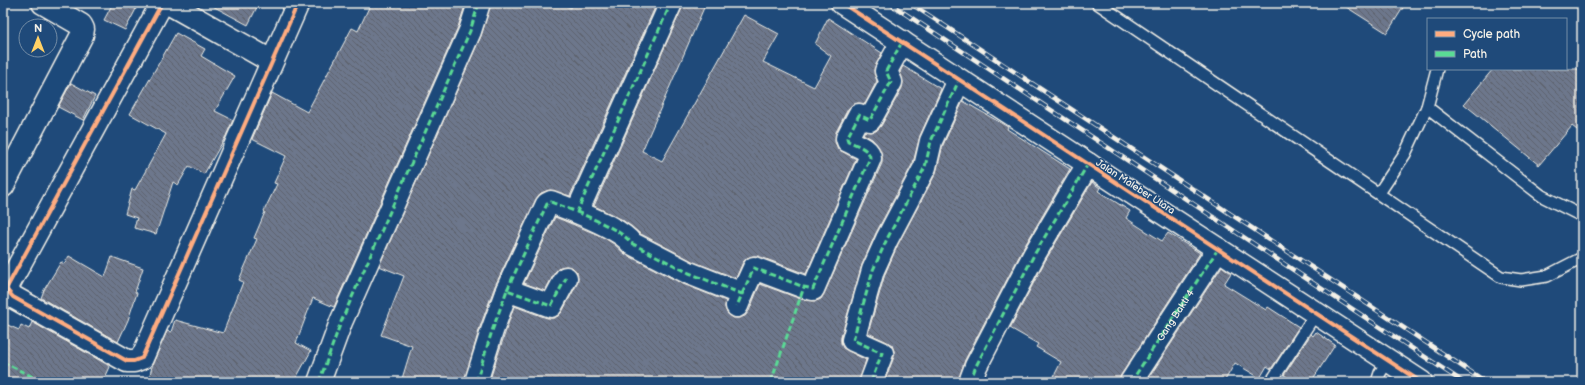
<svg xmlns="http://www.w3.org/2000/svg" width="1585" height="385" font-family="'Balsamiq Sans',sans-serif">
<style>
.building{fill:url(#building-back-hatch);stroke:#f4f1e8}
.lines{fill:none;stroke-linecap:round;stroke-linejoin:round}
.service-casing{stroke:#f4f1e8;stroke-width:14}
.minor-casing{stroke:#f4f1e8;stroke-width:25}
.tertiary-casing{stroke:#f4f1e8;stroke-width:25}
.service{stroke:#1f4a7a;stroke-width:11}
.minor{stroke:#1f4a7a;stroke-width:22}
.tertiary{stroke:#1f4a7a;stroke-width:22}
.rail-casing{stroke:#f4f1e8;stroke-width:4.5}
.rail{stroke:#1f4a7a;stroke-width:3;stroke-dasharray:9;stroke-linecap:butt}
.quiet{stroke:#5adb95;stroke-width:3;stroke-dasharray:6 3;stroke-linecap:butt}
.cycleway-casing{stroke:#1f4a7a;stroke-width:6}
.cycleway{stroke:#ffac80;stroke-width:4}
.labels{text-anchor:middle;stroke-width:3;stroke-linejoin:round;paint-order:stroke}
.street-label{font-size:10px;fill:#f4f1e8;stroke:#1f4a7a}
</style>
<defs>
<pattern id="building-back-hatch" width="6" height="6" patternUnits="userSpaceOnUse"><rect width="6" height="6" fill="#6d778c"/><path d="M-1 5l2 2M0 0l6 6M5-1l2 2" fill="none" stroke="#5d626c"/></pattern>
</defs>
<rect width="100%" height="100%" fill="#1f4a7a"/>
<filter id="ink" filterUnits="userSpaceOnUse"><feTurbulence type="fractalNoise" baseFrequency=".025" numOctaves="2"/><feDisplacementMap in="SourceGraphic" scale="8" xChannelSelector="R" yChannelSelector="G"/><feConvolveMatrix kernelMatrix="1 2 1 2 8 2 1 2 1" color-interpolation-filters="sRGB"/></filter>
<g filter="url(#ink)">
<g class="building">
<path d="M113,3H125L136,9L125,30L104,20Z"/>
<path d="M207,3H259L248,25Z"/>
<path d="M371,3H466L458,27L334,307L313,298L296,343L311,351L294,382H148L153,363L167,331L171,332L175,320L223,333L243,282L239,280L257,239L254,238L265,212L264,211L277,184L274,183L286,156L252,139L272,93L307,112L352,28L358,31Z"/>
<path d="M491,3H560L571,8L573,3H657L570,196L550,190L541,193L536,199L495,286L480,327L464,382H401L412,346L381,335L404,276L379,266L481,36Z"/>
<path d="M683,3H706L642,151L662,161L744,15L779,34L763,62L814,87L831,56L815,44L828,18L882,53L874,70L877,81L865,104L858,103L852,105L848,109L836,132L835,142L838,149L856,159L806,274L758,256H753L747,258L743,262L736,278L694,262L639,233L621,219L594,206L682,8Z"/>
<path d="M1340,3H1406L1387,33Z"/>
<path d="M176,33L205,49L201,56L235,76L215,111L233,120L226,136L204,174L189,166L178,185L173,182L156,234L134,228L137,218L125,214L132,189L135,190L166,134L130,114Z"/>
<path d="M903,66L941,89L920,136L913,163L876,233L862,265L841,337V343L843,348L866,360L859,382H489L514,306L547,318H553L558,316L562,312L577,284L578,278L577,272L572,267L566,266L560,267L555,272L545,291L524,283L555,217L601,236L614,244L625,254L683,284L726,301L725,307L727,313L733,318H739L745,316L749,311L760,284L801,299L816,301L821,299L824,294L882,163V156L878,146L872,139L863,134L865,131L871,132L876,131L881,126L902,88L903,82L900,72Z"/>
<path d="M1493,69H1582V134L1572,126L1539,165L1464,104Z"/>
<path d="M71,83L95,96L83,120L58,107Z"/>
<path d="M963,101L1008,127L1007,129L1070,169L1023,249L965,360L958,382H884L894,357V351L892,345L887,342L868,333L885,274L898,244L936,173L943,145Z"/>
<path d="M1092,182L1100,188L1098,191L1130,211L1126,218L1141,228L1162,241L1168,233L1200,253L1121,375L1119,382H1066L1054,376L1061,362L1036,347L1038,344L1010,328L1045,261Z"/>
<path d="M69,256L105,277L112,257L143,268L135,292L137,293L128,320L118,342L41,298L44,290L61,262L64,264Z"/>
<path d="M1222,266L1231,273L1224,284L1266,310L1268,307L1299,327L1271,369L1267,366L1260,378L1235,363L1224,382H1146Z"/>
<path d="M32,322L108,365V366L110,367L103,382H3V323L19,330L21,325L29,329Z"/>
<path d="M1316,332L1335,345L1311,382H1296L1284,375L1311,334L1313,336Z"/>
</g>
<g class="lines">
<defs>
<g id="service">
<path d="M1097,3L1501,277L1521,280L1547,276L1582,258"/>
<path d="M1427,107L1542,196L1582,216"/>
<path d="M1379,193L1405,154L1427,107L1437,69"/>
<path d="M1271,382L1316,313"/>
<path d="M1377,382L1380,373L1388,361"/>
</g>
<g id="minor">
<path d="M162,3L6,289L13,297L127,361H134L142,358L298,3"/>
<path d="M168,3L271,61"/>
<path d="M3,186L82,35L83,29L81,25L43,3"/>
<path d="M577,212C591,218 623,231 631,243L689,273L742,294L737,306"/>
<path d="M507,290L547,204L551,202L577,212L671,3"/>
<path d="M742,294L754,268L804,287L813,289L870,158C870,149 856,145 848,141L847,138L859,115L870,120L891,82L886,71L902,42"/>
<path d="M319,382L341,322L470,31L479,3"/>
<path d="M476,382L492,331L507,290L551,306L566,278"/>
<path d="M871,382L882,353L853,340L873,270L887,239L925,167L931,141L959,80"/>
<path d="M970,382L976,366L1034,255L1088,164"/>
<path id="s1" d="M1131,382L1218,249"/>
</g>
<path id="tertiary" d="M842,3L1421,382"/>
</defs>
<use href="#service" class="service-casing"/>
<use href="#minor" class="minor-casing"/>
<use href="#tertiary" class="tertiary-casing"/>
<use href="#service" class="service"/>
<use href="#minor" class="minor"/>
<use href="#tertiary" class="tertiary"/>
<defs>
<g id="rail">
<path d="M889,3L1463,382"/>
<path d="M910,3L1486,382"/>
</g>
</defs>
<use href="#rail" class="rail-casing"/>
<use href="#rail" class="rail"/>
<g class="quiet">
<path d="M577,212C591,218 623,231 631,243L689,273L742,294L737,306"/>
<path d="M507,290L547,204L551,202L577,212L671,3"/>
<path d="M742,294L754,268L804,287L813,289L870,158C870,149 856,145 848,141L847,138L859,115L870,120L891,82L886,71L902,42"/>
<path d="M3,362L43,382"/>
<path d="M319,382L341,322L470,31L479,3"/>
<path d="M476,382L492,331L507,290L551,306L566,278"/>
<path d="M771,382L804,287"/>
<path d="M871,382L882,353L853,340L873,270L887,239L925,167L931,141L959,80"/>
<path d="M970,382L976,366L1034,255L1088,164"/>
<path d="M1131,382L1218,249"/>
</g>
<defs>
<g id="cycleway">
<path d="M162,3L6,289L13,297L127,361H134L142,358L298,3"/>
<path d="M842,3L1421,382"/>
</g>
</defs>
<use href="#cycleway" class="cycleway-casing"/>
<use href="#cycleway" class="cycleway"/>
</g>
</g>
<g class="labels">
<g class="street-label">
<text transform="translate(1136 186) rotate(33)" y="4">Jalan Maleber Utara</text>
<text dy="4" stroke="none"><textPath href="#s1" startOffset="80">Gang Bakti 4</textPath></text>
</g>
</g>
<rect width="1585" height="385" fill="none" stroke="#1f4a7a" stroke-width="16"/>
<rect x="8" y="8" width="1569" height="369" fill="none" stroke="#f4f1e8" stroke-width="1.5" filter="url(#ink)"/>
<rect x="1427" y="18" width="140" height="52" fill="#1f4a7a" stroke="#748da6"/>
<rect x="1435" y="31" width="20" height="6" fill="#ffac80" stroke="#748da6"/>
<text x="1463" y="38" font-size="12" fill="#f4f1e8">Cycle path</text>
<rect x="1435" y="51" width="20" height="6" fill="#5adb95" stroke="#748da6"/>
<text x="1463" y="58" font-size="12" fill="#f4f1e8">Path</text>
<g transform="translate(38 38)"><circle r="19" fill="#1f4a7a" stroke="#748da6"/>
<path d="M0-3L7 15L0 10L-7 15Z" fill="#ffd166"/>
<text y="-6" font-size="11" font-weight="bold" text-anchor="middle" fill="#f4f1e8">N</text>
</g>
</svg>
